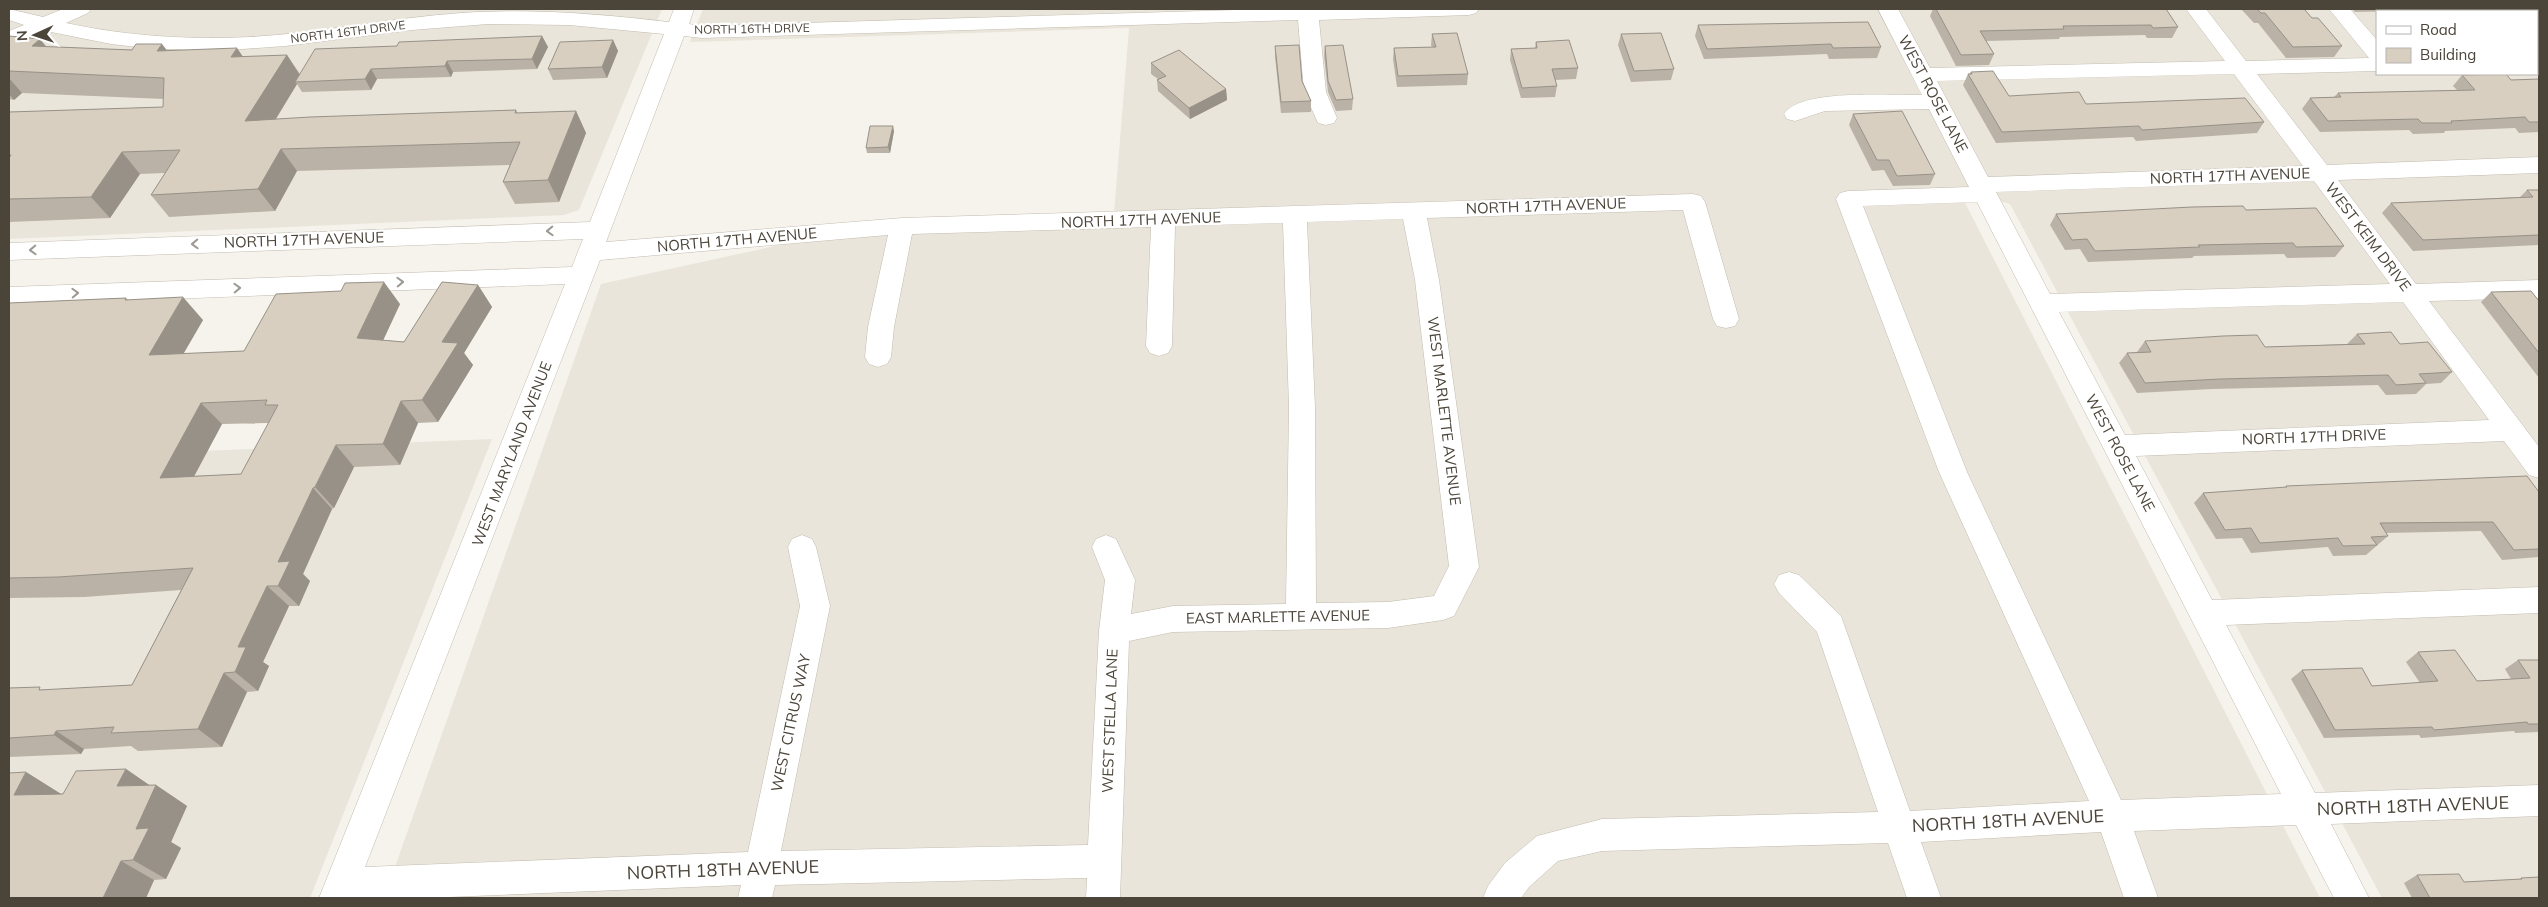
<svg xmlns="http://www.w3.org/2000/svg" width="2548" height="907" font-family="Mulish,sans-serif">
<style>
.residential{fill:#eae5da;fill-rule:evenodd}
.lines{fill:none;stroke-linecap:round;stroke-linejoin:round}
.minor-casing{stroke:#c2bbae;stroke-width:1}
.minor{fill:#fff;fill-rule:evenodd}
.wall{fill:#bab2a6;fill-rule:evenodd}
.shaded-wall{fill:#979187}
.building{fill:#d8cfc1;stroke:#979187;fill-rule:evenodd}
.oneway{stroke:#9c9892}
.labels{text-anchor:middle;stroke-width:4.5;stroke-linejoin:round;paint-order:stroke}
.far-street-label{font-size:12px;fill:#4b4439;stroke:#fff}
.street-label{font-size:15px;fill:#4b4439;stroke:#fff}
.near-street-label{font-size:18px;fill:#4b4439;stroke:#fff}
</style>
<rect width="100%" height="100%" fill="#f6f3ec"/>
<g class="residential">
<path d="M9,9H662L579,210L564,215L9,239Z"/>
<path d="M703,9H2539V898H2382L2010,204L1958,189L2320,898H384L601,284L894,220L1114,214L1129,28L690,42ZM2377,11H2537V74H2377Z"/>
<path d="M492,439L310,898H9V459Z"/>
</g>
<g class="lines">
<defs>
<g id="minor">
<path d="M9,9L43,17L63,9H91L88,13L66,23C126,36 189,40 250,37C321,33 390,18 461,13C530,8 600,14 669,22L674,9H694L689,24L702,26L1270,9H1479L1476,13L1469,15L1319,20L1326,92L1337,118L1334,123L1326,125L1318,123L1304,92L1298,20L702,38L684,36L606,242L902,218L1693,194L1701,196L1705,202L1739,319L1735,326L1726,328L1717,326L1713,319L1683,210L1427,218L1439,280L1479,567L1454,616L1443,620L1388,628L1173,632L1129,641L1120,898H1086L1087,878L775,885L772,898H738L741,885L425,898H319L565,284L9,305V287L572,267L583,239L9,260V243L590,222L664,34L569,25L488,24L412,30L285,46L215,51L146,48L111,44L46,31L9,44V31L24,25L9,20ZM1403,219L1415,280L1449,566L1434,596L1388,602L1316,603L1315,407L1307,222ZM1283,223L1289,407L1286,604L1173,606L1131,614L1135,580L1116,539L1106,535L1096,539L1092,547L1105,580L1099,631L1088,845L781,851L830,606L816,547L812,539L802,535L792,539L788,547L800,606L748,852L365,867L600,260L888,235L868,327L865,357L869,364L878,367L887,364L891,357L894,327L912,234L1151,227L1146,346L1150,353L1159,356L1168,353L1172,346L1175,226Z"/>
<path d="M1878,9H1898L1930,68L2225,61L2186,9H2206L2246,61L2369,58L2329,9H2350L2377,40V71L2257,74L2327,165L2539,157V173L2338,180L2416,284L2539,280V298L2429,301L2539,447V478L2529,475L2504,441L2136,456L2212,600L2539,587V613L2226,625L2315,793L2539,785V816L2331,824L2369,898H2334L2296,825L2134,831L2158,898H2124L2101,832L1921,842L1941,898H1907L1888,843L1602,851L1558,861L1529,887L1521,898H1483L1488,886L1505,863L1537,836L1602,819L1878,812L1817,632L1779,593L1774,584L1779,575L1789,572L1799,575L1841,616L1910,811L2089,801L1939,472L1836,199L1840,193L1848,191L1969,187L1929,109L1825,111L1795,121L1787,119L1784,114C1801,88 1892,96 1922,95ZM2234,74L2303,166L1988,177L1937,81ZM2314,181L2390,284L2050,294L1996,192ZM1977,202L2281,794L2121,800L1967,472L1863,206ZM2403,302L2489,420L2125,435L2059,312Z"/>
<path d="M2537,53L2539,54V67L2537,66Z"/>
</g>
</defs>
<use href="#minor" class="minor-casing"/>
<use href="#minor" class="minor"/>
</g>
<g class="wall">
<path d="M1933,9H2166L2178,27L2172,38H2147L2145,35L2060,37L2059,39L1986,41L1994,54L1989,65L1956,66L1930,16Z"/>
<path d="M2241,9H2304L2312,18L2342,46L2334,57L2286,58L2258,23H2254Z"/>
<path d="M2352,9H2405L2403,11L2355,12Z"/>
<path d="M2435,9H2539V20H2537V11H2438Z"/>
<path d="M1698,25L1881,47L1877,58L1829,59L1827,54L1704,59L1695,36Z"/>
<path d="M1432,34L1468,74L1467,85L1397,87L1393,59L1394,48L1432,47L1431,45Z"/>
<path d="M1621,34L1674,69L1671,80L1631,82L1618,45Z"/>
<path d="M9,36L46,47L167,51L242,57L287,55L300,74L397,46L542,36L548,47L537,69L453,72L451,77L377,79L371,90L302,92L297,84L276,119L516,110L518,113L576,111L586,133L559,202L515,204L503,182L510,165L297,171L275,211L169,217L151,195L165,173L140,174L110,218L9,222V112L163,107L164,99L22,93L14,100L9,99Z"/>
<path d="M613,40L618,51L607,78L553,80L548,69Z"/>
<path d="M1536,42L1578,68L1576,79L1555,80L1557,86L1555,97L1521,98L1510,60L1511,49L1535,48Z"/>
<path d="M1275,46L1302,81L1311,101V112L1281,113L1275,57Z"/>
<path d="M1325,46L1353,99L1352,110L1336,111L1328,92L1324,56Z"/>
<path d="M1151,63L1226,89L1227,100L1190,119L1158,91L1157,80L1158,79L1151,74Z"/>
<path d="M1971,72L2009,96L2264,122L2257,133L2136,141L2133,137L1996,143L1963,85L1968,74H1969Z"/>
<path d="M2462,75L2511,80L2539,79V132L2519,133L2515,128L2445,131L2444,133L2413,134L2409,130L2320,132L2302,109L2310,98L2334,97L2338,93L2457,90L2453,86Z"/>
<path d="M1853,114L1935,174L1930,185L1893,186L1884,170L1872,171L1849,125Z"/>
<path d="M894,131L890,153H867L866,148Z"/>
<path d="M2527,190H2539V245L2413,251L2382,213L2391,203L2520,197Z"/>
<path d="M2246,210L2344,246L2335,257L2287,258L2284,254L2194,256L2192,258L2088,262L2080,249L2065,250L2050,225L2056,214Z"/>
<path d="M478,285L492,307L464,353L473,365L438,422L418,423L400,465L354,467L334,508L332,509L303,574L310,581L299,606H289L263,662L269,666L258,691L247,692L222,747L138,751L131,746L84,749L81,754L9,757V688L44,690L132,685L181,590L84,597L9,598V303L126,298L128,300L203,320L183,354L244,351L400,304L383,340L404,342ZM269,423L241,474L194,476L222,424Z"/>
<path d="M2491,292L2539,301V378L2481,302Z"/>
<path d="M2357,334L2400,344L2452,372L2441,383L2426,384L2416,394L2386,395L2378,385L2212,389L2137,393L2119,363L2127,353L2137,352L2145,341L2265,347L2347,344Z"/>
<path d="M2286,486L2539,492V557L2502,560L2481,531L2386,533L2388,536L2366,555L2333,556L2328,547L2251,553L2242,538L2216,539L2194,503L2203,493L2284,488Z"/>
<path d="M2418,652L2477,681L2511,679L2505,669L2518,660H2539V732L2515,733L2514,731L2421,738L2419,735L2324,738L2291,679L2302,670L2372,686L2420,683L2406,662Z"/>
<path d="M126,769L149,785H156L187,806L171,842L181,848L166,879L154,880L146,898L26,772L61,794H63Z"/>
<path d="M2417,875L2464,882L2518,880L2521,878L2539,898H2412L2404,883Z"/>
</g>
<g class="shaded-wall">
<path d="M542,36L548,47L537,69L532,59Z"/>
<path d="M40,39L58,61L32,46Z"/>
<path d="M613,40L618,51L607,78L602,67Z"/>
<path d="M162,44L179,66L157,51Z"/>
<path d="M237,48L252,70L231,57Z"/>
<path d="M287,55L301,77L295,82L297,84L261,143L245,121Z"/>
<path d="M447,61L453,72L451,77L445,66Z"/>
<path d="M371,69L377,79L371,90L365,79Z"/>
<path d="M9,78L22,93L14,100L9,94Z"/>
<path d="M1226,89L1227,100L1190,119L1189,108Z"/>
<path d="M576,111L586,133L559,202L548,180Z"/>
<path d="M893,126L894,131L890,153L888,147Z"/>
<path d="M281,149L297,171L275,211L258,189Z"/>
<path d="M122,152L140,174L110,218L91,197Z"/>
<path d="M384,282L400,304L374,360L357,338Z"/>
<path d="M478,285L492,307L464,353L473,365L438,422L422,400L442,342Z"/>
<path d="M183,297L203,320L170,377L149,355Z"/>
<path d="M401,401L418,423L400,465L383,444Z"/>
<path d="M201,403L222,424L182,499L160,478Z"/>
<path d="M336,445L354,467L334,508L315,487Z"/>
<path d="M313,488L332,509L303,574L310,581L299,606L278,586V562Z"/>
<path d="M267,586L289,606L263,662L269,666L258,691L235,672L238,647Z"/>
<path d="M224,673L247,692L222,747L198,729Z"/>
<path d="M56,731L84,749L81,754L54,735Z"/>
<path d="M126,769L155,789L156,785L187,806L171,842L181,848L166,879L133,860L136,829L117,786Z"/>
<path d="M26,772L61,794L49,816L14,795Z"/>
<path d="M121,861L154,880L146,898H103Z"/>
</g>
<g class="building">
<path d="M1936,9H2166L2178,27L2153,28L2151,25L2063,26L2064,29L1980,31L1994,54L1961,55Z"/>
<path d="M2257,9H2304L2312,18H2318L2342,46L2293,47L2265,13H2261Z"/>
<path d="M2454,9H2539V10L2507,11H2456Z"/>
<path d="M1868,22L1881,47L1833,48L1831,44L1707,49L1698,25Z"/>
<path d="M1457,33L1468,74L1398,76L1394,48L1436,47L1432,34Z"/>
<path d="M1661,33L1674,69L1634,71L1621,34Z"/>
<path d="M9,36L40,39L32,46L132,50L136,44H162L157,51L237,48L231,57L287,55L245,121L310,117L516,110L515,113L576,111L548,180L503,182L520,142L281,149L258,189L151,195L180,150L122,152L91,197L9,199V158L11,155H9V112L163,107L164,78L9,71Z"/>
<path d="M542,36L532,59L447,61L445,66L371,69L365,79L295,82L315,49L397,46L399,42Z"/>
<path d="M613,40L602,67L548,69L560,42Z"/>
<path d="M1569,40L1578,68L1552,69L1557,86L1522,88L1511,49L1537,48L1536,42Z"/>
<path d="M1299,45L1302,81L1311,101L1281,102L1275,46Z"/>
<path d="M1343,45L1353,99L1336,100L1328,81L1325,46Z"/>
<path d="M1179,50L1226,89L1189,108L1157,80L1166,76L1151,63Z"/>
<path d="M1993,71L2009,96L2079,92L2086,104L2245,98L2264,122L2142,130L2139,126L2002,132L1968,74H1972L1971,72Z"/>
<path d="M2506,74L2511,80L2539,79V122H2529L2525,117L2451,121L2452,123H2422L2418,119L2328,121L2310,98L2341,97L2338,93L2475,90L2462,75Z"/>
<path d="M1902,111L1935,174L1897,176L1889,160H1877L1853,114Z"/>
<path d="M870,126H893L888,147L866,148Z"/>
<path d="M2527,190H2539V235L2423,240L2391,203L2533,197Z"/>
<path d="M2243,206L2246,210L2316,208L2344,246L2296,247L2293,243L2198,245L2200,247L2095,251L2087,239L2072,240L2056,214L2192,207Z"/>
<path d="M384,282L357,338L404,342L442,282L478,285L442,342L458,343L422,400L401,401L383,444L336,445L315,487L313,488L278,562L290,561L278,586H267L238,647H246L235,672L224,673L198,729L111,733L114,727L56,731L54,735L9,738V688L40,687L39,690L132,685L193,568L58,577L9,578V303L126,298L125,300L183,297L149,355L244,351L276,294L341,291L345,283ZM267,400L265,405H278L241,474L160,478L201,403Z"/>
<path d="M2531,291L2539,301V353L2491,292Z"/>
<path d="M2391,332L2400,344L2428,342L2452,372L2419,374L2426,383L2396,385L2388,375L2220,379L2145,383L2127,353L2151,352L2145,341L2223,336L2257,335L2265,347L2365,344L2357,334Z"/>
<path d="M2527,476L2539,492V549L2514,550L2493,522L2380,523L2388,536L2371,537L2377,545L2343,546L2338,538L2260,543L2251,528L2225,530L2203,493L2287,487L2286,486Z"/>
<path d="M2455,650L2477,681L2530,678L2518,660H2539V724H2528L2527,722L2434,730L2432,727L2335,730L2302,670L2362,668L2372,686L2438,681L2418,652Z"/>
<path d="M126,769L117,786L156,785L136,829L149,828L133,860L121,861L103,898H9V773L26,772L14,795L63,794L76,771Z"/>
<path d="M2459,874L2464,882L2522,879L2521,878L2539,877V898H2430L2417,875Z"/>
</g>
<defs><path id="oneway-chevron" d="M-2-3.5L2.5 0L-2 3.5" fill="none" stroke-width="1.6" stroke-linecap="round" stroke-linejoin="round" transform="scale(1.25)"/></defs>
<g class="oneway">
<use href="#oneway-chevron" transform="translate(550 231) rotate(178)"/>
<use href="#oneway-chevron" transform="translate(195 244) rotate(178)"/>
<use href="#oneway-chevron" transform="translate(33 250) rotate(178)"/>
<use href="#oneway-chevron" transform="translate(400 282) rotate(-2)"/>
<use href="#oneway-chevron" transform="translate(237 288) rotate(-2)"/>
<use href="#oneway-chevron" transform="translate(75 293) rotate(-2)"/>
</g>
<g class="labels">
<g class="far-street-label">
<text transform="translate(752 29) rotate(-1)" y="4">NORTH 16TH DRIVE</text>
<text transform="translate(348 32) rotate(-7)" y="4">NORTH 16TH DRIVE</text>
</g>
<g class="street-label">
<text transform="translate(1933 94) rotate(62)" y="5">WEST ROSE LANE</text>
<text transform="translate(2230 176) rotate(-2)" y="5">NORTH 17TH AVENUE</text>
<text transform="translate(1546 206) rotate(-2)" y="5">NORTH 17TH AVENUE</text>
<text transform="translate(1141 220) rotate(-2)" y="5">NORTH 17TH AVENUE</text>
<text transform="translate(2368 237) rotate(53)" y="5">WEST KEIM DRIVE</text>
<text transform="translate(304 240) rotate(-2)" y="5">NORTH 17TH AVENUE</text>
<text transform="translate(737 240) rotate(-5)" y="5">NORTH 17TH AVENUE</text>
<text transform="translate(1444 411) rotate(83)" y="5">WEST MARLETTE AVENUE</text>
<text transform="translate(2314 437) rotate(-2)" y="5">NORTH 17TH DRIVE</text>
<text transform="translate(2120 453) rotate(62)" y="5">WEST ROSE LANE</text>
<text transform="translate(512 454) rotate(-69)" y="5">WEST MARYLAND AVENUE</text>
<text transform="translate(1278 617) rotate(-1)" y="5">EAST MARLETTE AVENUE</text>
<text transform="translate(1110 721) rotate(-88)" y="5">WEST STELLA LANE</text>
<text transform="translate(791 723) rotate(-78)" y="5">WEST CITRUS WAY</text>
</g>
<g class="near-street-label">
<text transform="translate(2413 806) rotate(-2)" y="6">NORTH 18TH AVENUE</text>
<text transform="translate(2008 821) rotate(-3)" y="6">NORTH 18TH AVENUE</text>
<text transform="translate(723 870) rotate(-2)" y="6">NORTH 18TH AVENUE</text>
</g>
</g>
<rect width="2548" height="907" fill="none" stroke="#4b4439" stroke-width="20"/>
<rect x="2376" y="10" width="162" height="65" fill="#ffffff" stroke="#b7b4b0"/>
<rect x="2386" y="26" width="25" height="8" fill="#ffffff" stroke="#b7b4b0"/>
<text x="2420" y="35" font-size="15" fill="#4b4439">Road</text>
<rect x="2386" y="48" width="25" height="15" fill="#d8cfc1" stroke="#b7b4b0"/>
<text x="2420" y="60" font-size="15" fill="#4b4439">Building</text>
<g transform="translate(35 35) rotate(267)" stroke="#ffffff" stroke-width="4" paint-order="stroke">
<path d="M0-4L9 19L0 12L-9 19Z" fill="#4b4439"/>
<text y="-8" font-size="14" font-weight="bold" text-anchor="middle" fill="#4b4439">N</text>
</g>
</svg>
